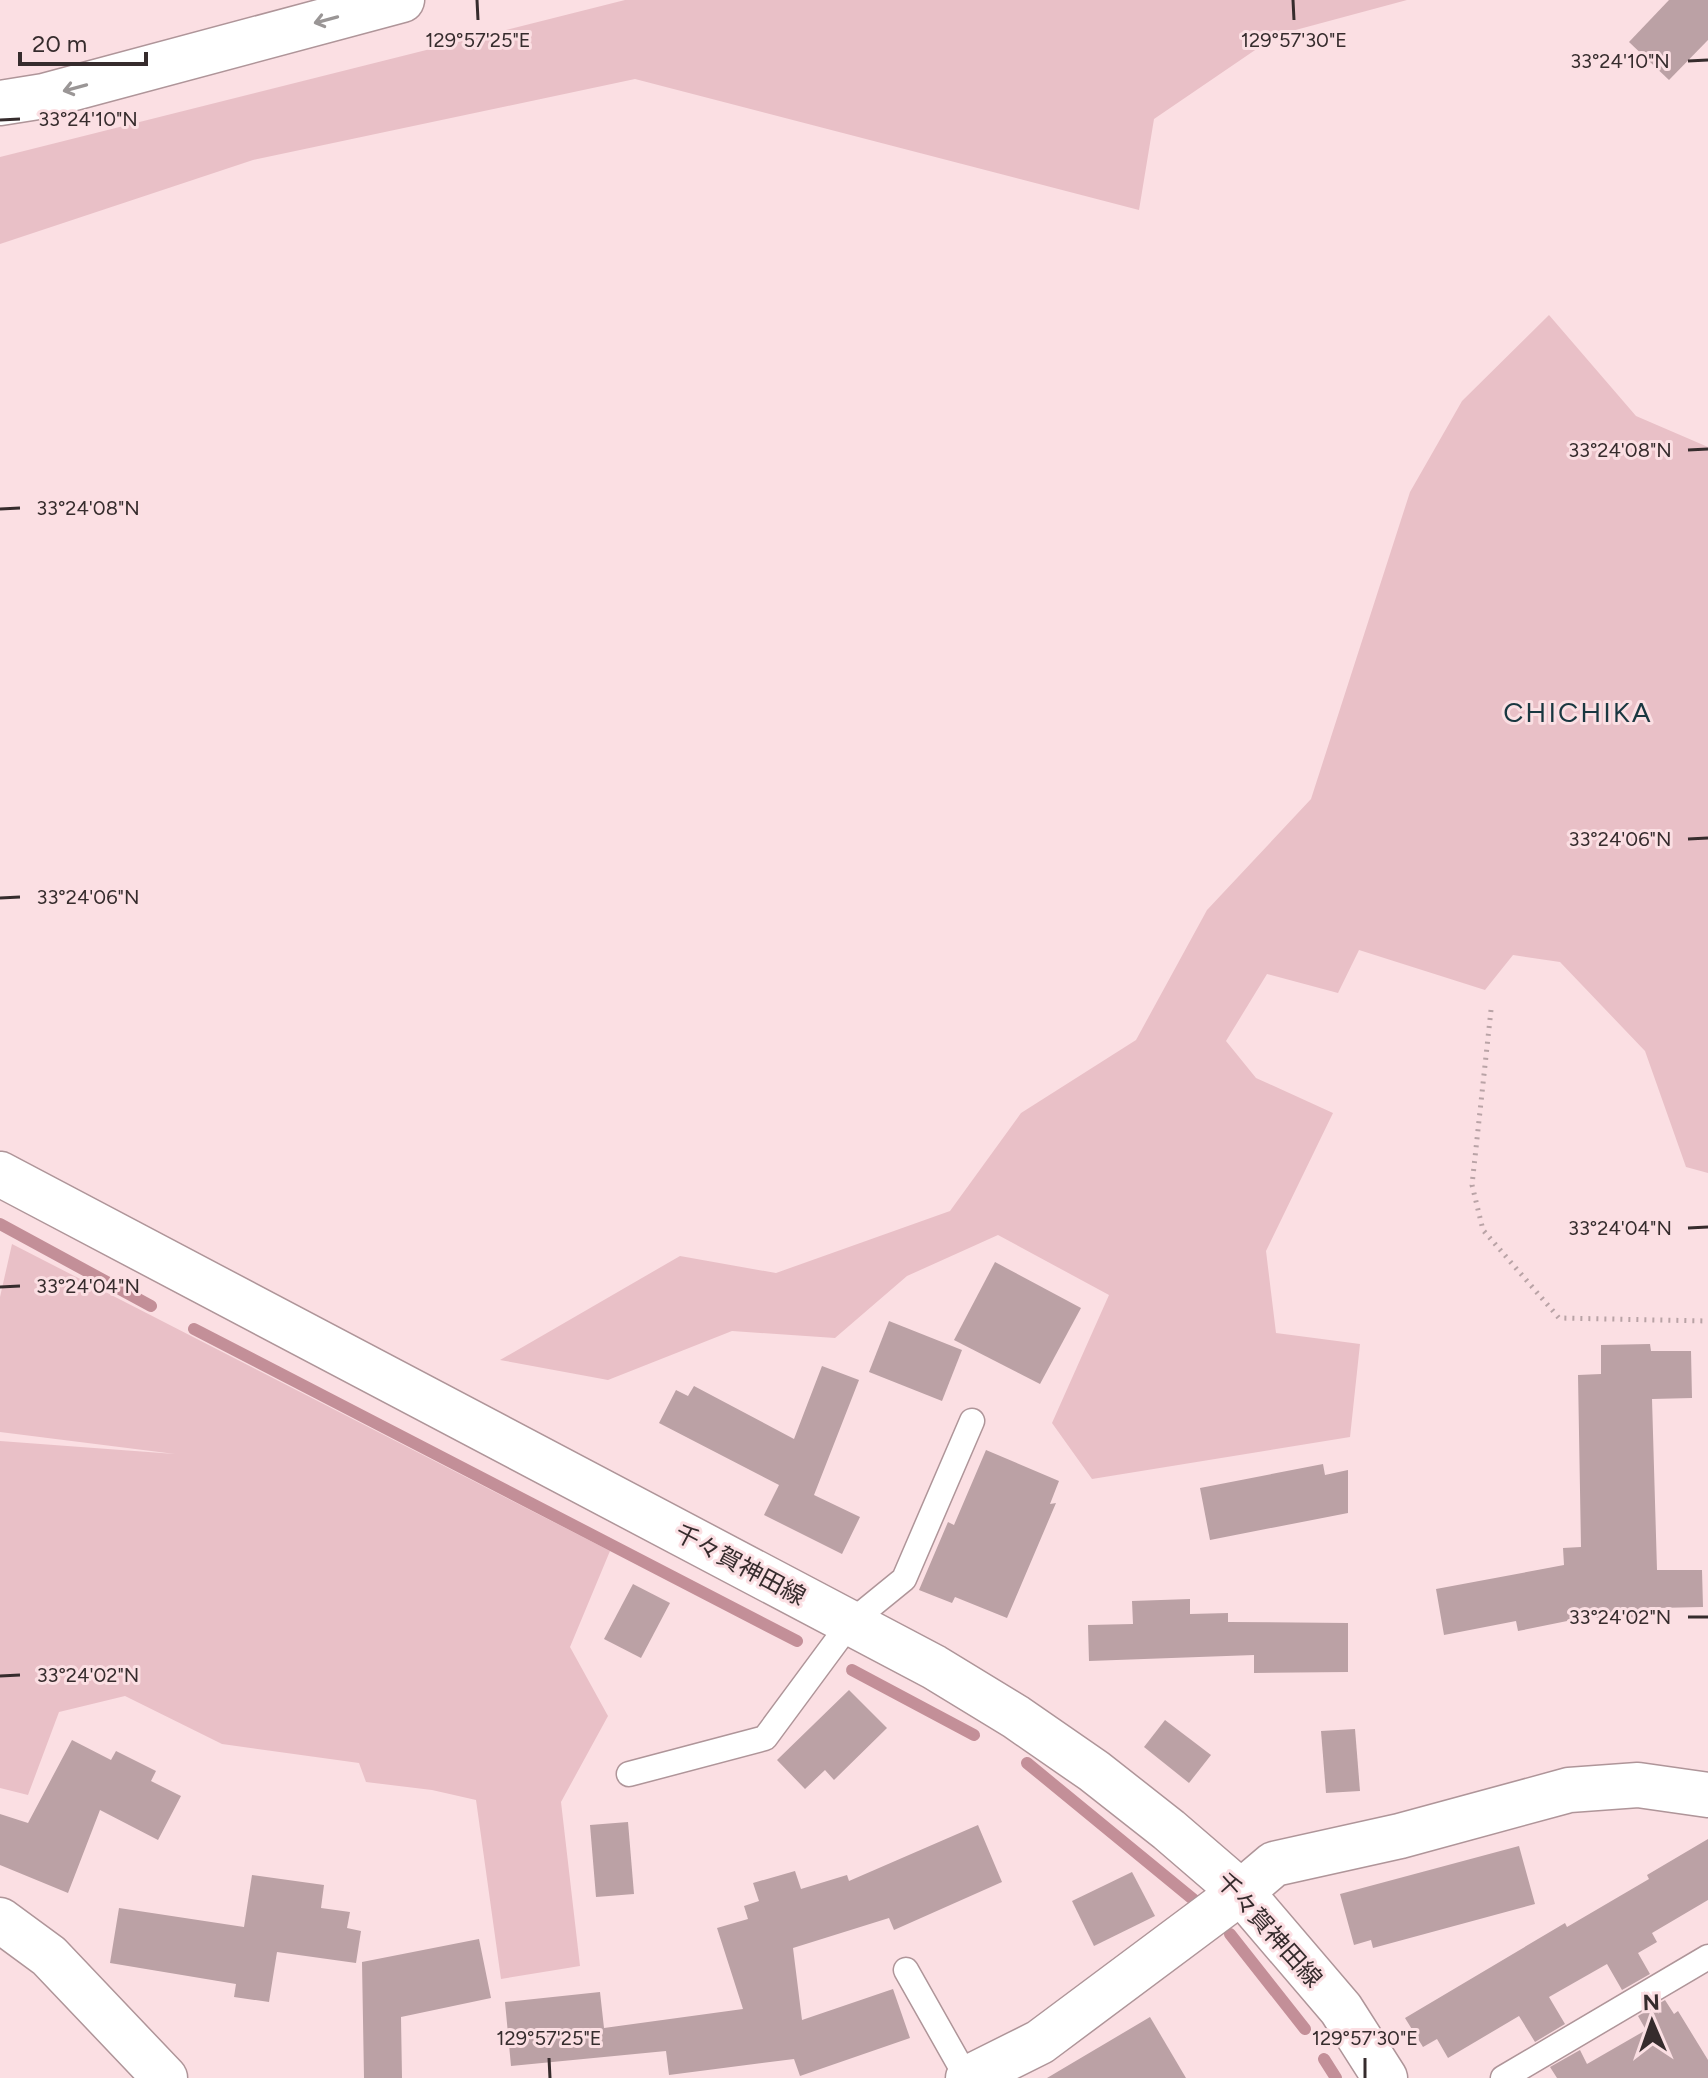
<svg xmlns="http://www.w3.org/2000/svg" width="1708" height="2078" font-family="Figtree,'Noto Sans JP',sans-serif">
<style>
.green{fill:#e9c0c7}
.lines{fill:none;stroke-linecap:round;stroke-linejoin:round}
.stream{stroke:#c38f98;stroke-width:12}
.building{fill:#bba1a5}
.service-casing{stroke:#af9599;stroke-width:27}
.minor-casing{stroke:#af9599;stroke-width:47}
.secondary-casing{stroke:#af9599;stroke-width:47}
.motorway-casing{stroke:#af9599;stroke-width:47}
.path{stroke:#b9a3a6;stroke-width:5;stroke-dasharray:2 6;stroke-linecap:butt}
.service{stroke:#fff;stroke-width:24}
.minor{stroke:#fff;stroke-width:44}
.secondary{stroke:#fff;stroke-width:44}
.motorway{stroke:#fff;stroke-width:44}
.oneway{stroke:#9a9696}
.ticks{fill:none;stroke:#362c2d;stroke-width:3}
.labels{text-anchor:middle;stroke-width:6;stroke-linejoin:round;paint-order:stroke}
.street-label{font-size:24px;fill:#362c2d;stroke:#fbdfe3}
.quarter-label{font-size:28px;letter-spacing:2px;fill:#183740;stroke:#fbdfe3}
.ticks-label{font-size:20px;text-anchor:middle;fill:#362c2d;stroke:#fbdfe3;stroke-width:6;stroke-linejoin:round;paint-order:stroke}
</style>
<rect width="100%" height="100%" fill="#fbdfe3"/>
<g class="green">
<path d="M625,0H1407L1277,35L1154,119L1139,210L635,79L253,160L0,244V157Z"/>
<path d="M1549,315L1636,416L1708,447V1173L1686,1167L1645,1051L1560,962L1513,955L1485,990L1359,950L1338,993L1267,974L1226,1041L1256,1078L1333,1113L1266,1251L1276,1333L1360,1344L1350,1437L1092,1479L1052,1423L1109,1295L998,1235L907,1276L835,1338L732,1331L608,1380L500,1360L680,1256L776,1273L950,1211L1021,1113L1136,1040L1207,910L1311,799L1410,492L1462,401Z"/>
<path d="M12,1244L610,1551L570,1647L608,1716L561,1802L580,1966L501,1979L476,1800L432,1790L366,1782L359,1763L222,1744L125,1696L59,1712L28,1795L0,1788V1441L175,1454L0,1432V1297Z"/>
</g>
<g class="lines">
<g class="stream">
<path d="M0,1224L151,1306"/>
<path d="M194,1329L797,1641"/>
<path d="M852,1670L974,1735"/>
<path d="M1027,1763L1194,1900"/>
<path d="M1230,1934L1305,2029"/>
<path d="M1324,2059L1336,2078"/>
</g>
</g>
<g class="building">
<path d="M1669,0H1708V40L1669,80L1629,42Z"/>
<path d="M995,1262L1081,1308L1040,1384L954,1340Z"/>
<path d="M889,1321L962,1350L942,1401L869,1372Z"/>
<path d="M1650,1344L1651,1351H1691L1692,1398L1652,1399L1657,1570H1702L1703,1607L1657,1608L1658,1617L1582,1618L1518,1631L1516,1621L1444,1635L1436,1589L1564,1565L1563,1548L1581,1547L1578,1375L1601,1374V1345Z"/>
<path d="M822,1366L859,1380L814,1495L860,1517L842,1554L764,1515L779,1485L659,1423L676,1390L688,1396L694,1386L794,1439Z"/>
<path d="M986,1450L1059,1481L1050,1504L1056,1503L1007,1618L955,1597L952,1603L919,1590L948,1522L954,1525Z"/>
<path d="M1323,1464L1325,1475L1348,1470V1513L1210,1540L1200,1488Z"/>
<path d="M633,1584L670,1603L641,1658L604,1639Z"/>
<path d="M1190,1599V1614L1228,1613V1622L1348,1623V1672L1254,1673V1655L1089,1661L1088,1625L1133,1624L1132,1601Z"/>
<path d="M849,1690L887,1728L834,1780L825,1770L805,1789L777,1760Z"/>
<path d="M1165,1720L1211,1755L1189,1783L1144,1747Z"/>
<path d="M1355,1729L1360,1791L1326,1793L1321,1731Z"/>
<path d="M72,1740L111,1760L116,1751L156,1771L151,1781L181,1796L158,1840L100,1810L68,1893L0,1865V1814L28,1823Z"/>
<path d="M628,1822L634,1894L596,1897L590,1825Z"/>
<path d="M978,1825L1002,1882L894,1930L889,1918L793,1948L802,2020L893,1989L910,2038L800,2076L794,2059L669,2075L666,2051L511,2066L505,2002L600,1992L604,2028L743,2009L717,1928L748,1919L744,1906L759,1901L753,1883L795,1871L801,1889L847,1875L849,1881Z"/>
<path d="M1708,1839V1900L1652,1933L1657,1942L1638,1953L1650,1974L1622,1990L1607,1964L1549,1997L1565,2024L1535,2042L1519,2016L1448,2058L1437,2039L1423,2047L1405,2018L1565,1923L1567,1927L1649,1879L1647,1875Z"/>
<path d="M1519,1846L1535,1904L1373,1948L1371,1940L1354,1945L1340,1894Z"/>
<path d="M1132,1872L1155,1916L1094,1946L1072,1901Z"/>
<path d="M252,1875L324,1885L321,1908L350,1912L347,1928L361,1931L356,1963L277,1952L269,2002L234,1997L236,1984L110,1963L119,1908L244,1927Z"/>
<path d="M479,1939L491,1998L401,2017L402,2078H364L362,1962Z"/>
<path d="M1665,2000L1674,2014L1678,2011L1708,2060V2078H1557L1550,2067L1580,2050L1587,2064L1646,2030L1638,2016Z"/>
<path d="M1150,2017L1186,2078H1047Z"/>
</g>
<g class="lines">
<defs>
<g id="service">
<path d="M629,1774L765,1738L850,1623L904,1579L972,1421"/>
<path d="M906,1970L967,2078"/>
<path d="M1503,2078L1708,1957"/>
</g>
<g id="minor">
<path d="M0,1920L49,1956L165,2078"/>
<path d="M968,2078L1040,2042L1241,1892L1274,1864L1400,1836L1569,1790L1638,1785L1708,1795"/>
</g>
<path id="secondary" d="M0,1174L934,1667L1016,1717L1094,1771L1169,1830L1241,1892L1341,2009L1385,2078"/>
<path id="motorway" d="M0,103L44,96L402,0"/>
</defs>
<use href="#service" class="service-casing"/>
<use href="#minor" class="minor-casing"/>
<use href="#secondary" class="secondary-casing"/>
<use href="#motorway" class="motorway-casing"/>
<path class="path" d="M1491,1010L1472,1185L1483,1230L1559,1318L1708,1321"/>
<use href="#service" class="service"/>
<use href="#minor" class="minor"/>
<use href="#secondary" class="secondary"/>
<use href="#motorway" class="motorway"/>
</g>
<defs><path id="oneway-shaft" d="M-6 0H5M1.5-3L5.5 0L1.5 3" fill="none" stroke-width="1.6" stroke-linecap="round" stroke-linejoin="round" transform="scale(2)"/></defs>
<g class="oneway">
<use href="#oneway-shaft" transform="translate(326 20) rotate(165)"/>
<use href="#oneway-shaft" transform="translate(75 88) rotate(165)"/>
</g>
<path class="ticks" d="M477,0L478,20M1293,0L1294,20M1688,61L1708,60M0,120L20,119M1688,450L1708,449M0,509L20,508M1688,839L1708,838M0,898L20,897M1688,1228L1708,1227M0,1287L20,1286M1688,1617H1708M0,1676L20,1675M549,2058L550,2078M1365,2058V2078"/>
<g class="labels">
<g class="street-label">
<text transform="translate(740 1565) rotate(28)" y="8">千々賀神田線</text>
<text transform="translate(1269 1930) rotate(48)" y="8">千々賀神田線</text>
</g>
<g class="quarter-label">
<text x="1578" y="722">CHICHIKA</text>
</g>
</g>
<g class="ticks-label">
<text x="478" y="47">129°57'25"E</text>
<text x="1294" y="47">129°57'30"E</text>
<text x="1620" y="68">33°24'10"N</text>
<text x="88" y="126">33°24'10"N</text>
<text x="1620" y="457">33°24'08"N</text>
<text x="88" y="515">33°24'08"N</text>
<text x="1620" y="846">33°24'06"N</text>
<text x="88" y="904">33°24'06"N</text>
<text x="1620" y="1235">33°24'04"N</text>
<text x="88" y="1293">33°24'04"N</text>
<text x="1620" y="1624">33°24'02"N</text>
<text x="88" y="1682">33°24'02"N</text>
<text x="549" y="2045">129°57'25"E</text>
<text x="1365" y="2045">129°57'30"E</text>
</g>
<g transform="translate(1652 2022) rotate(358)" stroke="#fbdfe3" stroke-width="6" paint-order="stroke">
<path d="M0-6L14 30L0 20L-14 30Z" fill="#362c2d"/>
<text y="-12" font-size="22" font-weight="bold" text-anchor="middle" fill="#362c2d">N</text>
</g>
<path d="M20 52v12h126v-12" fill="none" stroke="#362c2d" stroke-width="4"/>
<text x="32" y="52" font-size="24" fill="#362c2d" stroke="#fbdfe3" stroke-width="6" paint-order="stroke">20 m</text>
</svg>
